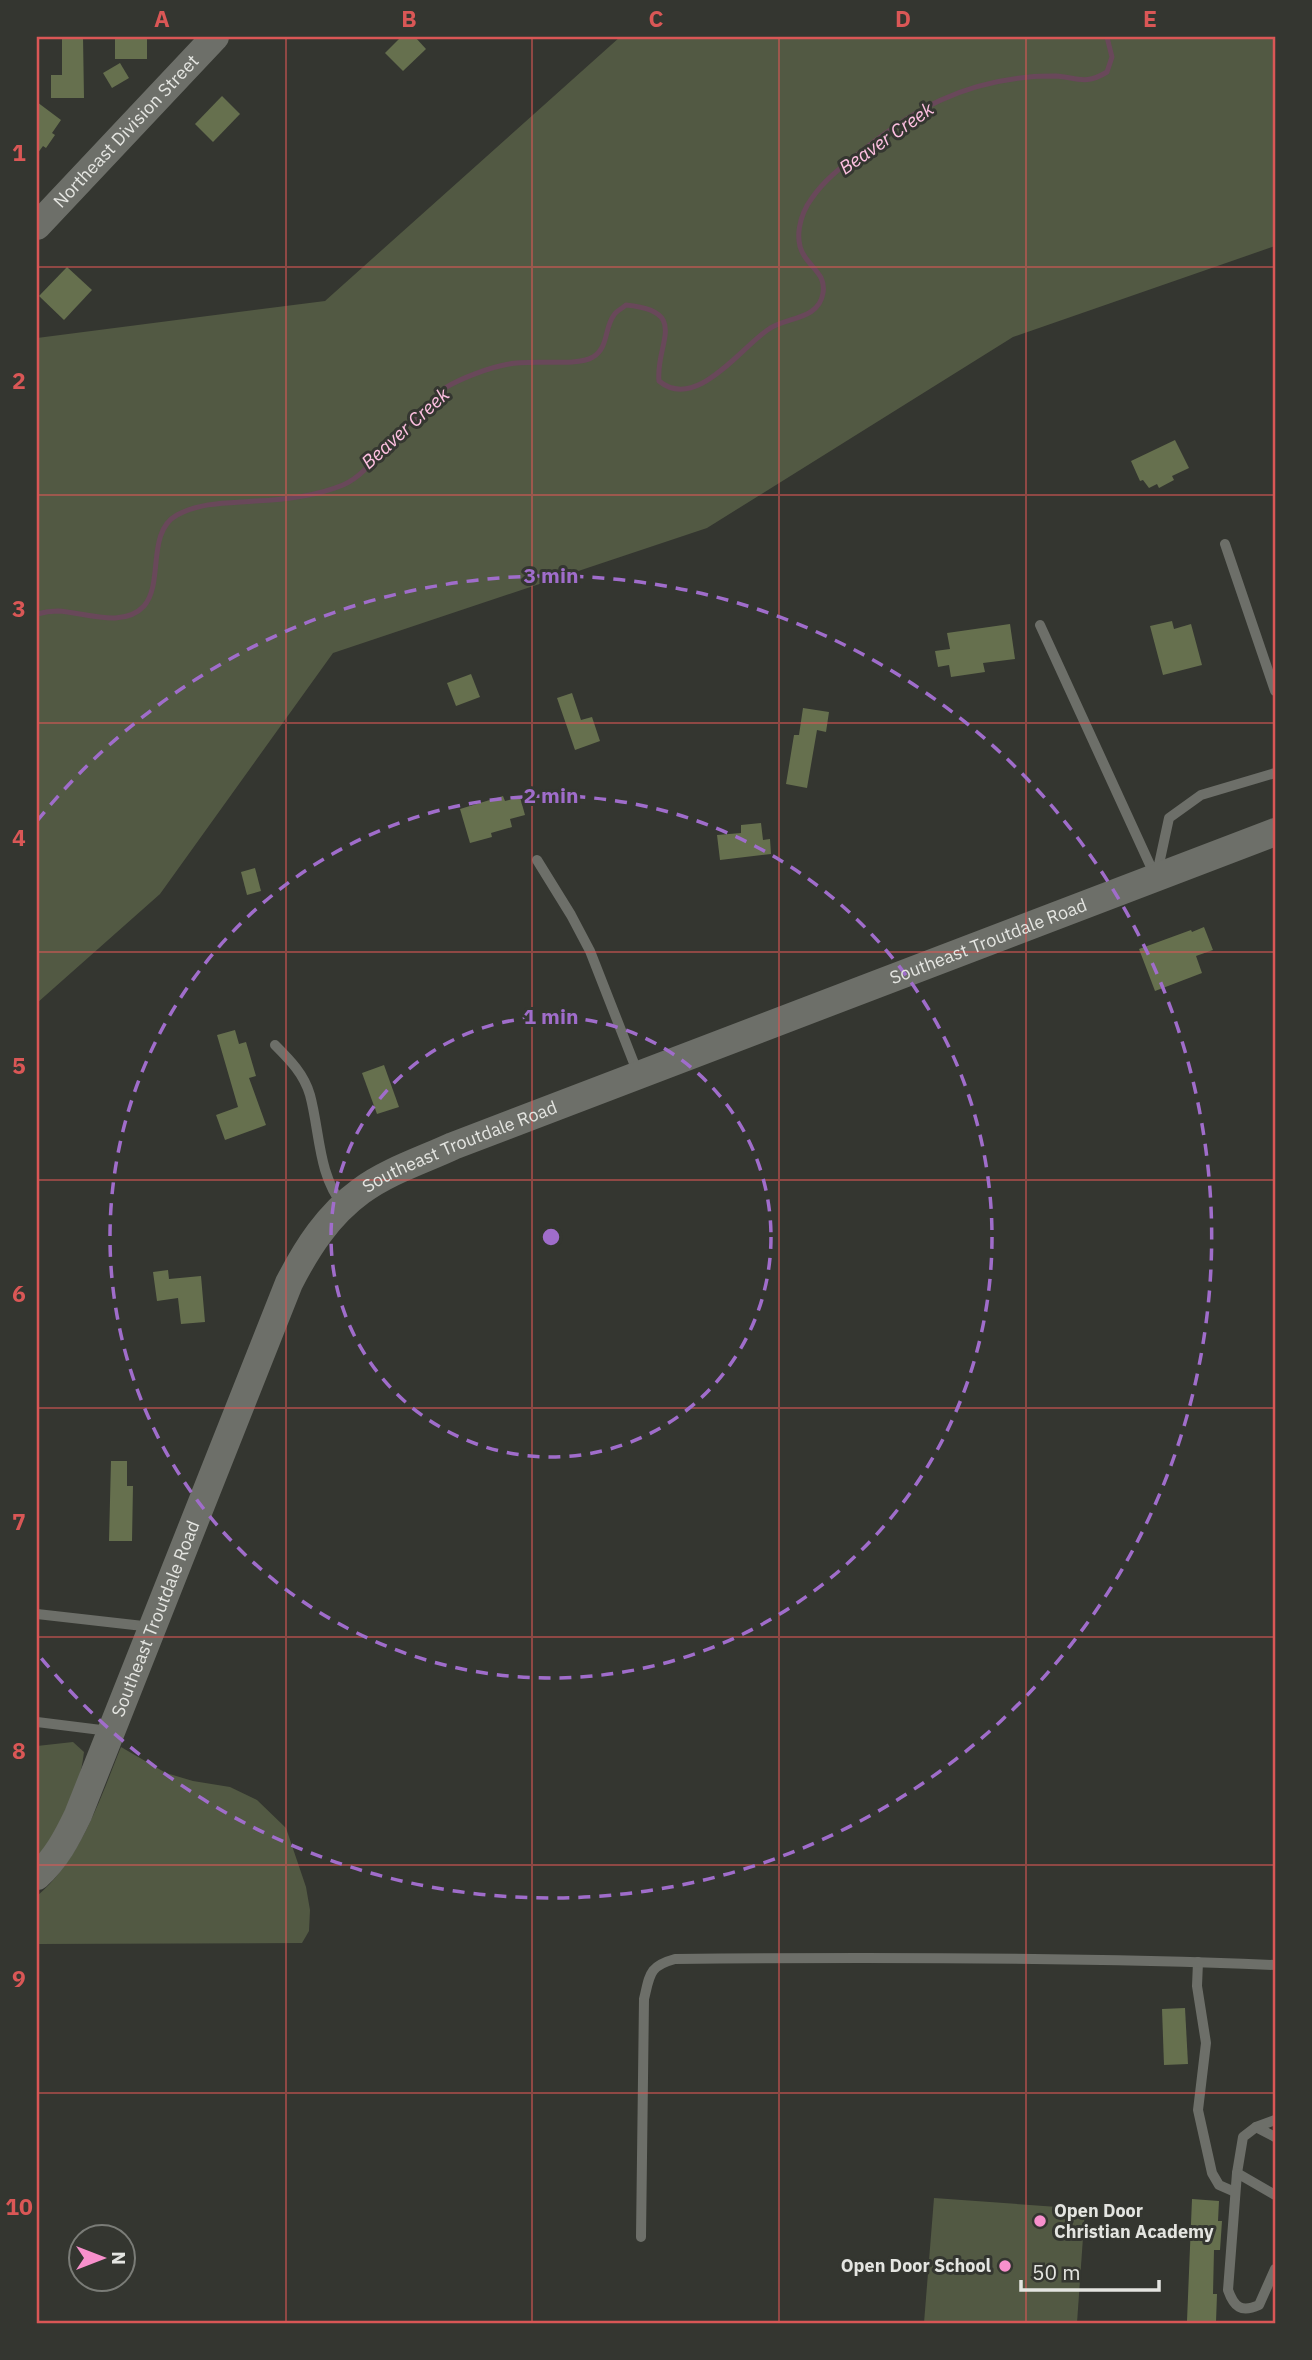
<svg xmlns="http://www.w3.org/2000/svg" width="1312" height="2360" font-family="'IBM Plex Sans',sans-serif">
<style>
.green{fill:#525943}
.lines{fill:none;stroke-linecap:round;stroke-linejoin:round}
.stream{stroke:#69485a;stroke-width:5}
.building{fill:#66704e}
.lane{stroke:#6d6f69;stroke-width:10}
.secondary{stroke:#6d6f69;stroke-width:28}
.grid{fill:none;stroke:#da5756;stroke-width:2;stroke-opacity:0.55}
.ring{fill:none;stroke:#a06dcb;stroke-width:3.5;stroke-dasharray:12 9}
.poi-dot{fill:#f890cc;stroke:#343630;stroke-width:2.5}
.labels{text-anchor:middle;stroke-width:6;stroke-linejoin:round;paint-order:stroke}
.street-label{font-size:18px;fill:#e4e5e1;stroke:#343630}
.poi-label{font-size:18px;font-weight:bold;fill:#e4e5e1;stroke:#343630;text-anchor:start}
.water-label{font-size:19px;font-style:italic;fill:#fec0e1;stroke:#343630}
.centre{fill:#a06dcb;stroke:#343630;stroke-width:3.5}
.ring-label{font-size:21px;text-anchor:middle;font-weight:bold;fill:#a06dcb;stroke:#343630;stroke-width:6;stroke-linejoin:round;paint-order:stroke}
.neatline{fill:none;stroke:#da5756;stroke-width:2.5}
.grid-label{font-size:23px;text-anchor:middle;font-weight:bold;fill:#da5756}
</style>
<rect width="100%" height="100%" fill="#343630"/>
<g class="green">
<path d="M620,37H1275V246L1013,337L707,528L333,653L160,894L37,1003V338L325,301Z"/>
<path d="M73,1742L84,1752C79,1794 61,1824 37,1859V1746Z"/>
<path d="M121,1747L166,1773L193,1781L230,1787L257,1800L286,1828L306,1887L310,1910L309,1931L302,1943L37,1944V1896C81,1859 100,1799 121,1747Z"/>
<path d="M934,2198L1085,2209L1077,2323H924Z"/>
</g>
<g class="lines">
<g class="stream">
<path d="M1274,37H1275"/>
<path d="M37,614C44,612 51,611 58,611C84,612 123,629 144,606C164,583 146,532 177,515C201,502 229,503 255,501C283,500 316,496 343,485C369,474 383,444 404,427C411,421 419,418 425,412C433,403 435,395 445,388C461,378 491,367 509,364C531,359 576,367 593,357C609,347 604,328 614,315C616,311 623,308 626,305C691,311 655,344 659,381C696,412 741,347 769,329C786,317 819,320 823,293C826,276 813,269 805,257C793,240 800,214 812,198C825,179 844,165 862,151C915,109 961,83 1029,77C1038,76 1047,76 1056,76C1078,78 1086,85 1107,72L1112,57L1107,37"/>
</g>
</g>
<g class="building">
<path d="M62,37H83L84,98H51V75H62Z"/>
<rect x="115" y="37" width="32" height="22"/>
<path d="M401,37H415L426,49L403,71L385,53Z"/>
<path d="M120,63L129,78L112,88L103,73Z"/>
<path d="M222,96L240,114L213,142L195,124Z"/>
<path d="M37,102L61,120L52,133L55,135L46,148L43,146L37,154Z"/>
<path d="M67,267L92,290L64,320L39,296Z"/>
<path d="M1175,440L1189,468L1172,476L1174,480L1159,488L1157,484L1149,488L1143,480L1140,481L1131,461Z"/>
<path d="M1172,621L1174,629L1191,624L1202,665L1163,675L1150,626Z"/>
<path d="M1010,624L1015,659L983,663L985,672L951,677L949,665L938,667L935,651L950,649L947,633Z"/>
<path d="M471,674L480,697L456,706L447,683Z"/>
<path d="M572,693L581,720L592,717L600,741L575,750L557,698Z"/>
<path d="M803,708L829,712L826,732L817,730L807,788L786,784L794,735H799Z"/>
<path d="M503,796L505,801L520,797L525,815L510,819L512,827L491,833L492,837L470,843L460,809Z"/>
<path d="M761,823L763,840L770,839L771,854L720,860L717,835L741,833V825Z"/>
<path d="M255,868L261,891L247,895L241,872Z"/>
<path d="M1204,927L1213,950L1196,956L1202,973L1155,991L1139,949L1191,930L1192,932Z"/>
<path d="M235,1030L239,1044L246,1042L256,1076L249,1078L266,1125L225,1140L216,1115L238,1107L217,1035Z"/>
<path d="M384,1065L399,1107L377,1114L362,1073Z"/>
<path d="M168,1270L169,1279L201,1276L205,1322L181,1324L178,1298L157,1301L153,1272Z"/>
<path d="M111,1461H127V1486H133L132,1541H109Z"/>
<path d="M1185,2008L1188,2064L1164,2065L1162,2009Z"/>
<path d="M1192,2199L1219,2201L1218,2221H1222L1220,2250H1214L1213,2294H1217L1216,2322L1187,2321Z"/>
</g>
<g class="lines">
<g class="lane">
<path d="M1225,544L1275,691"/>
<path d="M1040,625L1156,878L1169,818L1201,795L1275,773"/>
<path d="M537,860L571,915L590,951L637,1071"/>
<path d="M275,1045C290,1060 304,1074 310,1095C320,1132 318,1175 343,1205"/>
<path d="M37,1614L152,1627"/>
<path d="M37,1722L109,1731"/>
<path d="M1198,1962L1197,1986L1206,2043L1198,2110L1212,2173L1219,2185L1235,2192"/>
<path d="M1256,2127L1275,2137"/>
<path d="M1237,2173L1243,2137L1256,2127L1275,2120"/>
<path d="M1275,2195L1237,2173L1228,2290C1234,2307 1241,2313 1259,2305L1275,2269"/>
<path d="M641,2237L644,1999C650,1974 649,1966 675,1959C875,1957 1075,1957 1275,1965"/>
</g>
<g class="secondary">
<path id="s1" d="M37,226L215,37"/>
<path id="s2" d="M37,1876C56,1859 67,1838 78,1815L289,1283C307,1248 328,1215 361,1191C388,1171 423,1160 453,1146L1275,832"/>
</g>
</g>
<path class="grid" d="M286,37V2323M532,37V2323M779,37V2323M1026,37V2323M37,267H1275M37,495H1275M37,723H1275M37,952H1275M37,1180H1275M37,1408H1275M37,1637H1275M37,1865H1275M37,2093H1275"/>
<g class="ring">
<circle cx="551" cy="1237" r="220"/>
<circle cx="551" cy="1237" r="441"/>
<path d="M37 821A661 661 0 1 1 37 1653"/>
</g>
<g class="poi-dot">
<circle cx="1040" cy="2221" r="7"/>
<circle cx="1005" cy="2266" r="7"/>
</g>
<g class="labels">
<g class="street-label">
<text dy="6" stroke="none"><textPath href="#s1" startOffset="130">Northeast Division Street</textPath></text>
<text dy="6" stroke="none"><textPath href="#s2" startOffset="1440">Southeast Troutdale Road</textPath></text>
<text dy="6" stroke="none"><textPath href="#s2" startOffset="873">Southeast Troutdale Road</textPath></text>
<text dy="6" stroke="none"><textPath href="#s2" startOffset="285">Southeast Troutdale Road</textPath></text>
</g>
<g class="poi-label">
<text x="1054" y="2217">Open Door<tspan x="1054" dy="21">Christian Academy</tspan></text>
<text x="991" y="2272" text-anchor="end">Open Door School</text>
</g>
<g class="water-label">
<text transform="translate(886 138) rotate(-35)" y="7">Beaver Creek</text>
<text transform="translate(405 428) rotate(-42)" y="7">Beaver Creek</text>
</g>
</g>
<circle cx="551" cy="1237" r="10" class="centre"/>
<g class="ring-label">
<text x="551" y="583">3 min</text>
<text x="551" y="803">2 min</text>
<text x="551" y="1024">1 min</text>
</g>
<rect width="1312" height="2360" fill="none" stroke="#343630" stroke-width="77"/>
<g transform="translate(102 2258) rotate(90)"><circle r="33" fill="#343630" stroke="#7a7c77" stroke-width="2"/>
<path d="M0-5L12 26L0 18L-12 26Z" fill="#f890cc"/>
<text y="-10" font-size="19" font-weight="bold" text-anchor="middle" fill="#e4e5e1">N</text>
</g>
<path d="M1021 2280v10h138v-10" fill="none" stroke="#e4e5e1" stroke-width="3.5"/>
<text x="1032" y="2280" font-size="21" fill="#e4e5e1" stroke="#343630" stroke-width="5" paint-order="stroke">50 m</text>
<rect x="38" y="38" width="1236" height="2284" class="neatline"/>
<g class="grid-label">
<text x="162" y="27">A</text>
<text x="409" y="27">B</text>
<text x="656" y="27">C</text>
<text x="903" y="27">D</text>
<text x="1150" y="27">E</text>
<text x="19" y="161">1</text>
<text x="19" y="389">2</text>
<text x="19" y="617">3</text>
<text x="19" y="846">4</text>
<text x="19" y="1074">5</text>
<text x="19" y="1302">6</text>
<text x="19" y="1530">7</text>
<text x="19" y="1759">8</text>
<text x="19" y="1987">9</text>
<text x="19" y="2215">10</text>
</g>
</svg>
